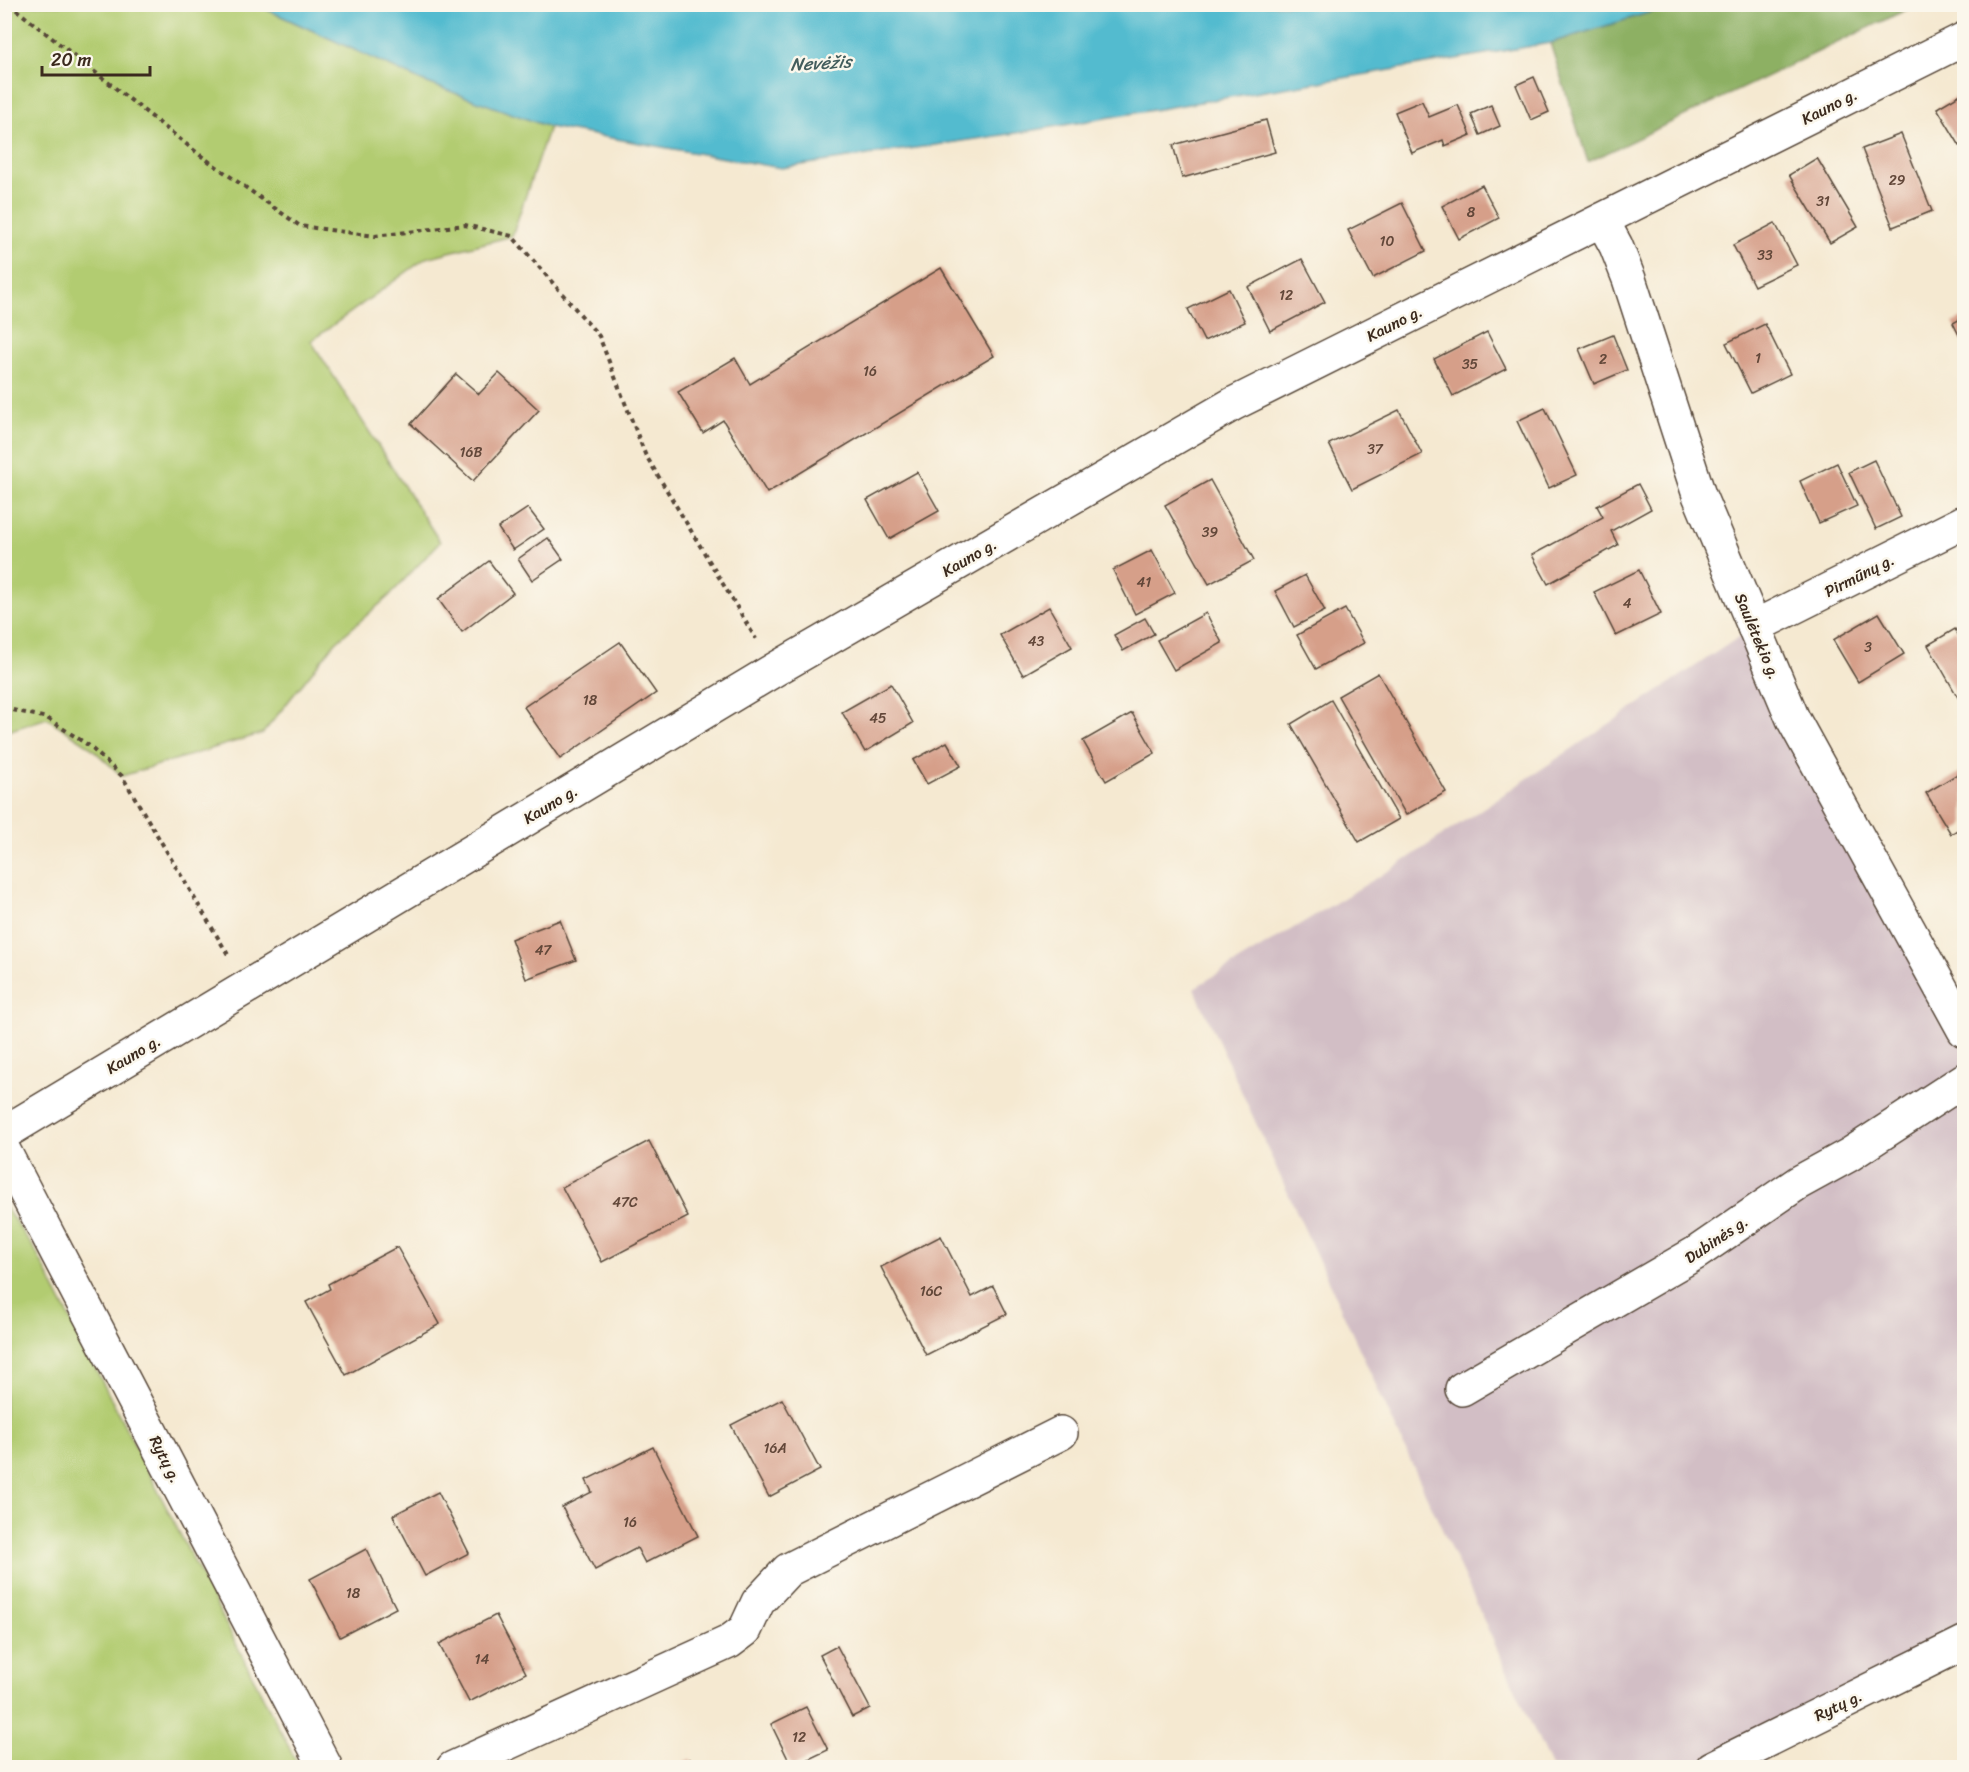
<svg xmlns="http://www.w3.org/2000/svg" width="1969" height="1772" font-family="Sriracha,sans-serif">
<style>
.industrial{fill:#d2bec5}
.green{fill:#b2cc71;stroke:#767b48;stroke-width:1.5}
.forest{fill:#8db063;stroke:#646d40;stroke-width:1.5}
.water{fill:#52bbcf;stroke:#467276;stroke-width:1.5}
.building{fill:#d69f89}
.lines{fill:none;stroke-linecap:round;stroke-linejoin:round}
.minor-casing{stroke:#574739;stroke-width:36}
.major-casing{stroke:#574739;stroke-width:36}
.path{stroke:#574739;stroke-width:4;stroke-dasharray:4.5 4.5;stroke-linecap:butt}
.minor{stroke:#fff;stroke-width:33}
.major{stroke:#fff;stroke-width:33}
.labels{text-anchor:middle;stroke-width:5;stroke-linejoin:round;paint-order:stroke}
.number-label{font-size:14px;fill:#624739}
.street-label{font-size:16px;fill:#3b2a1e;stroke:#fbf7ec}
.water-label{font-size:18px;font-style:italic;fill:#435d5c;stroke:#fbf7ec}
</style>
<rect width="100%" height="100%" fill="#fbf7ec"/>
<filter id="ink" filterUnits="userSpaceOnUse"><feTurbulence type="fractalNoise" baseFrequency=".0167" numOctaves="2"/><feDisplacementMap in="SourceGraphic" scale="12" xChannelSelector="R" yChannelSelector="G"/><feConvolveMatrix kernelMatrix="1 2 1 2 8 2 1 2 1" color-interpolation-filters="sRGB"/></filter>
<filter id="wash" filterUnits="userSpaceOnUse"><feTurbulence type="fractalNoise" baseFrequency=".008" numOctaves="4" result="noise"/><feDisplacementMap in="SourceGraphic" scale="24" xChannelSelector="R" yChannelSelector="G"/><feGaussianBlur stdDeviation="1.35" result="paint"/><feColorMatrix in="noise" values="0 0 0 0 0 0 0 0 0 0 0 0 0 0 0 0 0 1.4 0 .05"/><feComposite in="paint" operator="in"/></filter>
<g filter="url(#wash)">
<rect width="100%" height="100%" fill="#f5e9d1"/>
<path class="industrial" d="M1754,627L1964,1030V1645L1718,1767H1551L1194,988L1395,867Z"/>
<g class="green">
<path d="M5,5H257L422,81L549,127L512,236L426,258L311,341L440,542L389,596L336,642L263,733L122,776L88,745L47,718L5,732Z"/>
<path d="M4,1205L35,1250L299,1767H5Z"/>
</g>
<path class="forest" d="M1674,5H1916L1588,162L1550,43Z"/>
<path class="water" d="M257,5V4L1674,5L1550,43L1023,132L781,168L549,127L422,81Z"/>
<g id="blocks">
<g class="building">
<path d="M1534,77L1549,112L1531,120L1516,85Z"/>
<path d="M1964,92V144L1960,146L1937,108Z"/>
<path d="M1422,101L1429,117L1458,105L1471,135L1445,146L1443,140L1412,153L1395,112Z"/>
<path d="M1491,105L1500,126L1480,135L1471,114Z"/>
<path d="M1266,120L1275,152L1182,178L1173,145Z"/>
<path d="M1901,134L1932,211L1893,227L1862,149Z"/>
<path d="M1817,158L1858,227L1830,243L1789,175Z"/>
<path d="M1482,185L1499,218L1459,239L1442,206Z"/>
<path d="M1402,203L1426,251L1373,278L1348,230Z"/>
<path d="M1775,223L1797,265L1754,286L1733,245Z"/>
<path d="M1302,259L1325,302L1270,331L1248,287Z"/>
<path d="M941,268L994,356L767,493L723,420L703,433L678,392L735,358L750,384Z"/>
<path d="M1229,289L1245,322L1204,341L1188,309Z"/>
<path d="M1964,317V345L1953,323Z"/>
<path d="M1765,324L1790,374L1751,393L1726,343Z"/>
<path d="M1487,332L1506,369L1453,396L1434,359Z"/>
<path d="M1613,335L1627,370L1594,384L1579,349Z"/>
<path d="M499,373L539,410L473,481L411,424L456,374L479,394Z"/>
<path d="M1545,408L1577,475L1549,488L1517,421Z"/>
<path d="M1399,410L1422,454L1352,489L1329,444Z"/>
<path d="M1874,460L1901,517L1876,529L1849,472Z"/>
<path d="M1837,463L1857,506L1819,523L1800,481Z"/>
<path d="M917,472L939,511L889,539L867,500Z"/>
<path d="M1210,480L1254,560L1209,584L1165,505Z"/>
<path d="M1638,484L1651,509L1611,531L1618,545L1548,584L1532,555L1603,517L1597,506Z"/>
<path d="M528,508L544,529L513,550L498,528Z"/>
<path d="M548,538L563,559L532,580L518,559Z"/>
<path d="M1152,550L1175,593L1135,614L1113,570Z"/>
<path d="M489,561L513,593L462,632L438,599Z"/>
<path d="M1639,570L1661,614L1616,636L1594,592Z"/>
<path d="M1305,575L1325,611L1294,627L1275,591Z"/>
<path d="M1049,607L1072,647L1023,675L1000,635Z"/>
<path d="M1345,609L1364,643L1316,669L1297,635Z"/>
<path d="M1206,613L1222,643L1174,670L1157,640Z"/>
<path d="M1879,613L1904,654L1858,682L1833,640Z"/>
<path d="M1145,618L1154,634L1123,651L1114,635Z"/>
<path d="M1955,629L1964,646V708L1928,645Z"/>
<path d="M620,642L656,693L560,759L524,707Z"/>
<path d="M1378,673L1446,792L1406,815L1338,696Z"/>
<path d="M891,684L913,723L865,752L842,712Z"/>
<path d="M1331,700L1399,819L1359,842L1291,724Z"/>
<path d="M1132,713L1155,753L1106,781L1083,741Z"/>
<path d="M947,742L961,766L927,784L913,760Z"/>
<path d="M1964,770V826L1951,834L1926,793Z"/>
<path d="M560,920L576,960L526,979L511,939Z"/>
<path d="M649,1141L688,1217L602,1262L562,1187Z"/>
<path d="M941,1236L972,1297L993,1286L1007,1314L926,1355L881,1267Z"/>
<path d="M397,1247L440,1324L346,1375L306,1302L330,1289L328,1284Z"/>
<path d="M782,1399L820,1470L769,1497L731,1425Z"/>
<path d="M653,1447L698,1536L645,1563L637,1548L595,1570L562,1507L592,1492L586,1480Z"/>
<path d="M438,1492L469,1553L425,1576L393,1515Z"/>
<path d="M366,1549L396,1608L340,1637L310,1579Z"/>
<path d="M496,1615L526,1673L469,1702L439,1644Z"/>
<path d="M837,1646L870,1708L852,1717L820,1655Z"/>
<path d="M806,1707L828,1750L792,1767L771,1724Z"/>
<path d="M690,1759L694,1768H672Z"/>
</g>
</g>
</g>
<g filter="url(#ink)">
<use href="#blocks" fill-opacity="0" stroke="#574739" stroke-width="1.5"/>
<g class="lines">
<defs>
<g id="minor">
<path d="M1602,220L1616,246L1629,279L1699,495L1793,719L1964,1030"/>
<path d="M1754,627L1964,522"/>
<path d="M4,1151L326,1768"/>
<path d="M1462,1389L1696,1253L1798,1183L1849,1155L1964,1080"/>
<path d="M453,1768L729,1642L745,1630L758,1602L788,1570L1061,1433"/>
<path d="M1712,1768L1964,1643"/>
</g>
<path id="major" d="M4,1133L774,670L1233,404L1964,39"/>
</defs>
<use href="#minor" class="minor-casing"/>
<use href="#major" class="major-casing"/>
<g class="path">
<path d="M9,4L200,155L300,226L375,236L465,225L512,236L599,336L645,454L756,639"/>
<path d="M4,708L47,718L88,745L122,776L230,958"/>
</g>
<use href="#minor" class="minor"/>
<use href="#major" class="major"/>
</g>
</g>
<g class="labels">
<g class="number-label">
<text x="1897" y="185">29</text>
<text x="1823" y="206">31</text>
<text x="1471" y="217">8</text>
<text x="1387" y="246">10</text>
<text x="1765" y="260">33</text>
<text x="1286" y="300">12</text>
<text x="1758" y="363">1</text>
<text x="1603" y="364">2</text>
<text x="1470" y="369">35</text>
<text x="870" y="376">16</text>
<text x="1375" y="454">37</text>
<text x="471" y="457">16B</text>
<text x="1210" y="537">39</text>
<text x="1144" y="587">41</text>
<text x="1627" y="608">4</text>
<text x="1036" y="646">43</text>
<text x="1868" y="652">3</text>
<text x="590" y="705">18</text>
<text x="878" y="723">45</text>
<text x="543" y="955">47</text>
<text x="625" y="1207">47C</text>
<text x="931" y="1296">16C</text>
<text x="775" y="1453">16A</text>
<text x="630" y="1527">16</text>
<text x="353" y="1598">18</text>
<text x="482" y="1664">14</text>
<text x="799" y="1742">12</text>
</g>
<g class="street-label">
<text transform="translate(1829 106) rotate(-27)" y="6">Kauno g.</text>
<text transform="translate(1394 323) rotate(-27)" y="6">Kauno g.</text>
<text transform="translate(969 557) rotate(-30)" y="6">Kauno g.</text>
<text transform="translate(1859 575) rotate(-27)" y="6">Pirmūnų g.</text>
<text transform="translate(1758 636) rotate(67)" y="6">Saulėtekio g.</text>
<text transform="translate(550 804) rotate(-31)" y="6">Kauno g.</text>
<text transform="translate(133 1054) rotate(-31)" y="6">Kauno g.</text>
<text transform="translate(1716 1239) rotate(-34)" y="6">Dubinės g.</text>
<text transform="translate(166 1459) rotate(63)" y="6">Rytų g.</text>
<text transform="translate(1838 1705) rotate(-26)" y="6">Rytų g.</text>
</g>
<g class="water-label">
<text transform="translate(821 63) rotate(-3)" y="6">Nevėžis</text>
</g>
</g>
<rect width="1969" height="1772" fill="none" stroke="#fbf7ec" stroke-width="24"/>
<path d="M42 66v9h108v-9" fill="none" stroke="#3b2a1e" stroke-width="3"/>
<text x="51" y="66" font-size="18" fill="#3b2a1e" stroke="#fbf7ec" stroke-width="4.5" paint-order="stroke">20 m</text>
</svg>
